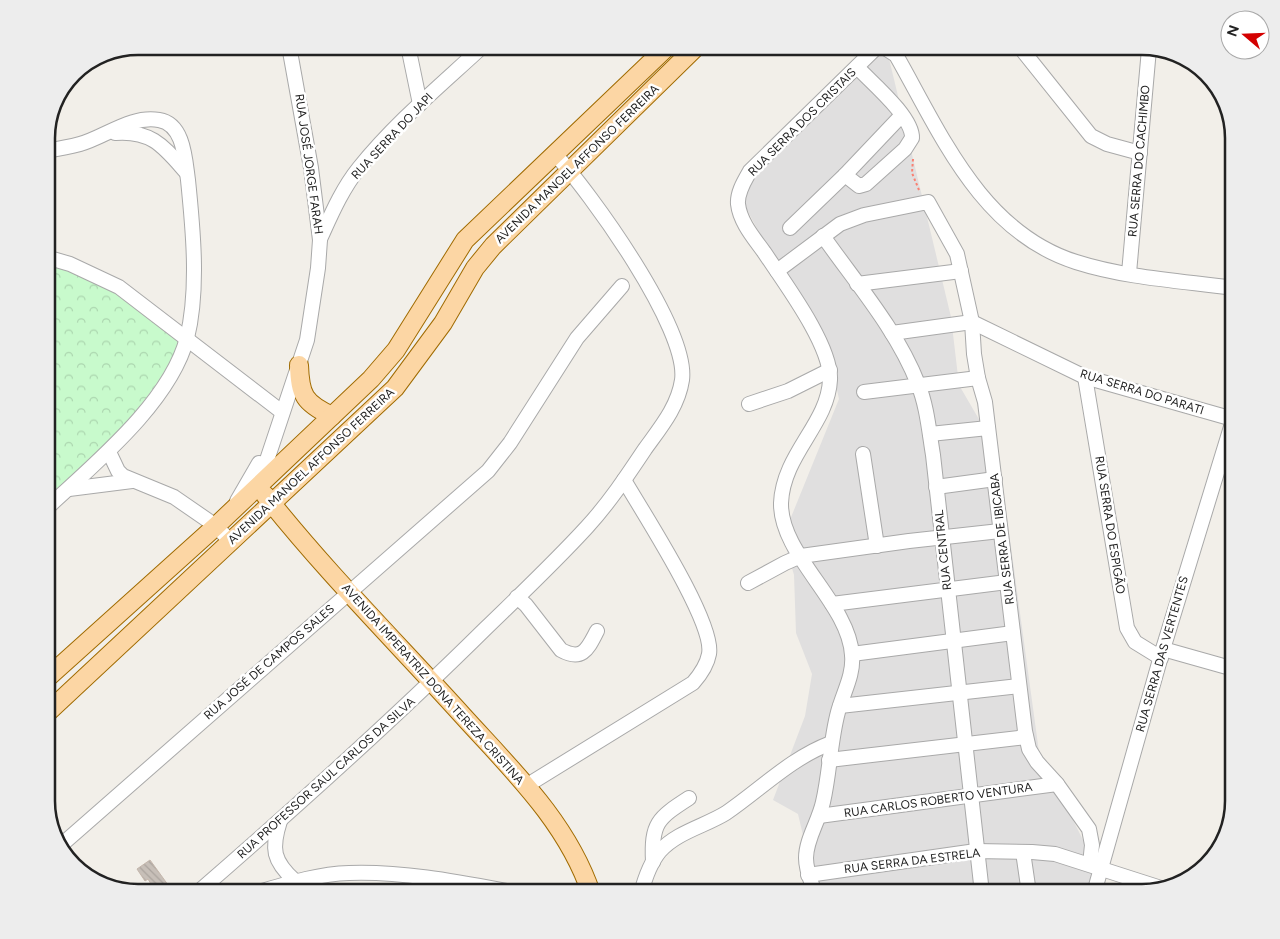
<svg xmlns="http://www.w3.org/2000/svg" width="1280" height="939" font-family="Figtree,sans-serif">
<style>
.residential{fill:#e0dfdf}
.park{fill:url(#park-crowns)}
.building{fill:url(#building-back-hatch);stroke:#c4b6ab}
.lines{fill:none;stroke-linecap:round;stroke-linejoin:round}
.minor-casing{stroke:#a9a9a9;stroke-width:16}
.major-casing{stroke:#a06b00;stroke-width:20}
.path{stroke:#fa8072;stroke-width:2;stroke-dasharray:2.5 2.5;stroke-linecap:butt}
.minor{stroke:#fff;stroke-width:14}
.major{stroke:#fcd6a4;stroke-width:18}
.labels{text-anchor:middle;stroke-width:5;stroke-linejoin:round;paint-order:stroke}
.street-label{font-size:12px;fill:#222;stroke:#fff}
.rim{fill:none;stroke:#222;stroke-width:2.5}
</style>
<defs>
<pattern id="park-crowns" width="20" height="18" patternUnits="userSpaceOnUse" patternTransform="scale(1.25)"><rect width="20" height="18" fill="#c8facc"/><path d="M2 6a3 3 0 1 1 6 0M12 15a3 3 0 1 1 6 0" fill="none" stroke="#acd6af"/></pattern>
<pattern id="building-back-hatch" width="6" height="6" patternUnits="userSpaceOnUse" patternTransform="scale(1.25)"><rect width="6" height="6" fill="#c7bfb8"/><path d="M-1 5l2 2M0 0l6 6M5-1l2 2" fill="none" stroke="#aba49e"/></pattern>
</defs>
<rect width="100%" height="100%" fill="#f2efe9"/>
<path class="residential" d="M886,46L951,317L959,385L998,452L1039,752L1098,870L1086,893H824L815,886L798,814L773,800L805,716L812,674L796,633L794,575L783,537L839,399L833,372L736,189Z"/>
<path class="park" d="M46,262L66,269L120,295L180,342C154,401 106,444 60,487L46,493Z"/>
<path class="building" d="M150,860L171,889L166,893H152L148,887L151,884L148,879L145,881L137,869Z"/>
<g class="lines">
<defs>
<g id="minor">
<path d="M408,46L420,104"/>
<path d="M882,46L896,55C941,134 981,232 1076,262C1126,278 1182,281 1234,288"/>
<path d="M1019,46L1091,136L1107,144L1140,153"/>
<path d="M115,133C152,130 164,147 186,172"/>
<path d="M845,175L859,186L866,184L905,149L912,138C913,117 871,82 857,67"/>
<path d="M790,228L845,175L901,116"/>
<path d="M823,236C856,283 897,330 918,384C927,406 929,431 933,455L982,893"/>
<path d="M320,239C331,215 342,189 359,168C395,123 441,85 483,46"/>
<path d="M46,257L70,264L119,287L282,412"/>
<path d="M777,271L840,224L864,215L928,202L957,254L972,322L974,354L978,378L985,402L1025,731L1029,749L1037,762L1057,784L1089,829L1092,845L1090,864"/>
<path d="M1129,273L1149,49"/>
<path d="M857,284L961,271"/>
<path d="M892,333L972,322L1085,377L1233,419"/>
<path d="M1085,377L1127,628L1135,642L1161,658"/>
<path d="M864,392L978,378"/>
<path d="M749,404L788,391L830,370"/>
<path d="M930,434L988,428"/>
<path d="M109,452L118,471L123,476L174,497L216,526L231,542"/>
<path d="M863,454L877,546"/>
<path d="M259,484L307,340L318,268L320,240L311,168L289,46"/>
<path d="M936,487L995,479"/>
<path d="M69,489L132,481"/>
<path d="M237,501L259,463"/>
<path d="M46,509C93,465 170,403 187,338C199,290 193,229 188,180C185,159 184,124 159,120C131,115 105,137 80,144C69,147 58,149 46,151"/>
<path d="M748,583L785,563L801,556L909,541L1000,531"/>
<path d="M517,597L526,605L561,650C583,662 588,648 597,631"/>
<path d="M832,604L1007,582"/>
<path d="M1163,649L1234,669"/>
<path d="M852,654L1013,633"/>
<path d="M840,706L1019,686"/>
<path d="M829,760L1026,737"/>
<path d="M526,786L693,683C700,675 707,665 709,654C715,623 642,511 624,480"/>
<path d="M819,816L1057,784"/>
<path d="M280,821C271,849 273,861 295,881"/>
<path d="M59,847L488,471L510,443L577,338L622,286"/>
<path d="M1023,852L1029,893"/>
<path d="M653,862C651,823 658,818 689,798"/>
<path d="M808,875L976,851L1032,852L1055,854L1161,888"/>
<path d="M197,893C296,807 393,720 486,628C520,595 555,562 587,527C609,503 627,476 645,449C660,428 678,407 682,380C689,329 590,192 554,153"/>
<path d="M255,893C286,884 317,874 349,873C405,871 463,883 517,893"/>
<path d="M641,893C645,878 650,863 660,851C677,832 705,826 726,813C761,789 791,758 831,743"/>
<path d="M815,893C811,881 806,871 806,858C806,839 819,821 823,802C830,772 830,742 838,712C843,693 854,675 852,655C849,603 780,555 781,503C783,454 828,424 830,380C832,346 784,282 764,252C754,238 740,222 738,204C737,192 745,180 750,171L878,46"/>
<path d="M1094,893L1163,649L1234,417"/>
</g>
<g id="major">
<path d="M299,365C300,395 304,403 332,416"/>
<path d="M265,495C326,572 397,643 463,716C512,770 567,822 591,893"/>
<path d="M46,679L216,526L371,379L396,350L465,240L668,46"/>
<path d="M46,714L395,388L443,323L475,268L493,246L697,46"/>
</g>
</defs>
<use href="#minor" class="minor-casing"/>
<use href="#major" class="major-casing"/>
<path class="path" d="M913,159L912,173L919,190"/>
<use href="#minor" class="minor"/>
<use href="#major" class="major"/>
</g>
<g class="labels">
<g class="street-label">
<text transform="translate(802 122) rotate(-45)" y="4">RUA SERRA DOS CRISTAIS</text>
<text transform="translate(392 136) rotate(-47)" y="4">RUA SERRA DO JAPI</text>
<text transform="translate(1139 161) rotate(-85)" y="4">RUA SERRA DO CACHIMBO</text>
<text transform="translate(309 164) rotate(82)" y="4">RUA JOSÉ JORGE FARAH</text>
<text transform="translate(577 164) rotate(-44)" y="4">AVENIDA MANOEL AFFONSO FERREIRA</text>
<text transform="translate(1142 392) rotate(17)" y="4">RUA SERRA DO PARATI</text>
<text transform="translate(311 466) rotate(-43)" y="4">AVENIDA MANOEL AFFONSO FERREIRA</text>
<text transform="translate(1110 525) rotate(81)" y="4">RUA SERRA DO ESPIGÃO</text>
<text transform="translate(1002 539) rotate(-97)" y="4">RUA SERRA DE IBICABA</text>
<text transform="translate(943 550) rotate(-96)" y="4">RUA CENTRAL</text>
<text transform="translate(1162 654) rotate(-74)" y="4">RUA SERRA DAS VERTENTES</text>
<text transform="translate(269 662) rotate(-41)" y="4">RUA JOSÉ DE CAMPOS SALES</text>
<text transform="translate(433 684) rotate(48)" y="4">AVENIDA IMPERATRIZ DONA TEREZA CRISTINA</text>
<text transform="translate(326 778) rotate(-42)" y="4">RUA PROFESSOR SAUL CARLOS DA SILVA</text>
<text transform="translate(938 800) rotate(-8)" y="4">RUA CARLOS ROBERTO VENTURA</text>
<text transform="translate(912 861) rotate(-7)" y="4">RUA SERRA DA ESTRELA</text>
</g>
</g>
<path d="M0 0H1280V939H0ZM138 55H1142A83 83 0 0 1 1225 138V801A83 83 0 0 1 1142 884H138A83 83 0 0 1 55 801V138A83 83 0 0 1 138 55Z" fill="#ededed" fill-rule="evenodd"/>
<path class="rim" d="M138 55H1142A83 83 0 0 1 1225 138V801A83 83 0 0 1 1142 884H138A83 83 0 0 1 55 801V138A83 83 0 0 1 138 55Z"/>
<g transform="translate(1245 35) rotate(289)"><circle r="24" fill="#ffffff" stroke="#a7a7a7"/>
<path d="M0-4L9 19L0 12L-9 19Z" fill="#d40000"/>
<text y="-8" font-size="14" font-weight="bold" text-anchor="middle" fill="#222222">N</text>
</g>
</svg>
